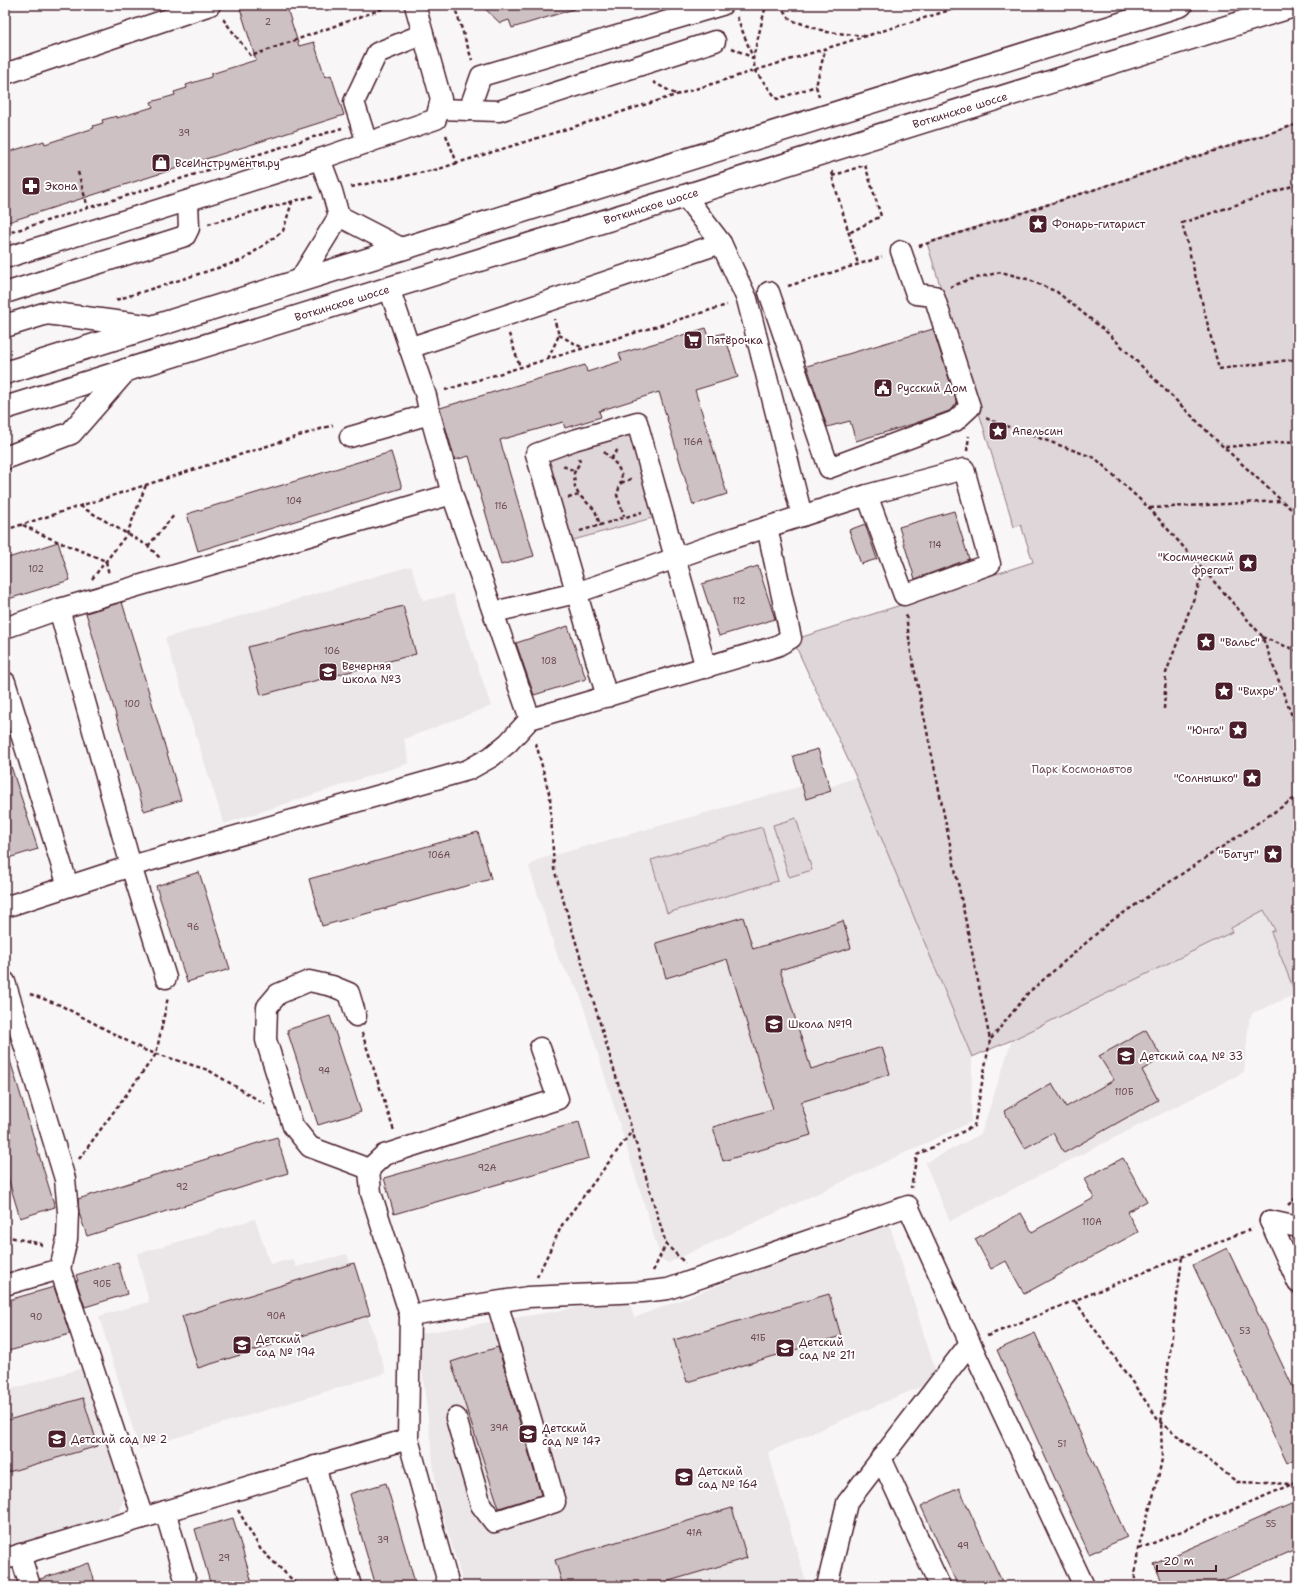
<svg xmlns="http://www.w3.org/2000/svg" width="1303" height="1591" font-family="'Shantell Sans',sans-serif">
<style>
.built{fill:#ebe6e8}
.green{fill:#ded6d9;stroke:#947a82}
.building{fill:#cdc1c4;stroke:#4a1f2b}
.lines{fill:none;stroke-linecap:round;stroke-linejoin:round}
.minor-casing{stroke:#4a1f2b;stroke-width:23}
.major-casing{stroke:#4a1f2b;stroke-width:25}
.path{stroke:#4a1f2b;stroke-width:2.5;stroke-dasharray:4 3;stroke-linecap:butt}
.minor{stroke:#fff;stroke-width:20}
.major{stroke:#fff;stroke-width:22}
.labels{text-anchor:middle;stroke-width:4;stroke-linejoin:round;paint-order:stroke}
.number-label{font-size:9px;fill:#6b4851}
.street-label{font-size:11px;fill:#4a1f2b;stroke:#fff}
.poi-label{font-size:11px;fill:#4a1f2b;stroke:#fff;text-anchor:start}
.park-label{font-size:11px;fill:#6f4d56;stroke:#fff}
</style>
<rect width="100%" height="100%" fill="#f8f6f7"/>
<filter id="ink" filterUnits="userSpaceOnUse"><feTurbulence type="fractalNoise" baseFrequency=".025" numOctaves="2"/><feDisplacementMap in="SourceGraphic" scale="8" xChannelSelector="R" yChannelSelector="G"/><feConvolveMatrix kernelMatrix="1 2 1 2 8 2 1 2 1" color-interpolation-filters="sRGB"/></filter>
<g filter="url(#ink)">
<g class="built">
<path d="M411,566L423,601L453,594L491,706L404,739L409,763L224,824L165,638Z"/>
<path d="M856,777L972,1057L971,1122L668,1263L661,1259L579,992L559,960L529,867L537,860L802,786L830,787Z"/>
<path d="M1264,910L1275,930L1271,932L1296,994L1253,1013L1249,1019L1244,1072L950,1221L925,1163L981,1134L1012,1040L1232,932L1231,928Z"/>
<path d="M255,1219L270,1264L293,1259L296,1267L347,1254L386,1373L139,1449L99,1316L149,1302L137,1254Z"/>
<path d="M888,1220L938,1379L768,1452L807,1586H464L437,1495L418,1334L623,1300L630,1304L634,1318Z"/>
<path d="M83,1368L127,1488L119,1514L5,1548V1391Z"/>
</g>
<g class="green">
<path d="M1298,124V1000L1271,932L1275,930L1264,910L1231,928L1232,932L1012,1040L972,1057L856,777L793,640L1033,562L1021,525L1014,527L927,243Z"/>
<path d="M625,433L635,440L659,516L570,541L547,465L551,456Z"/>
<path d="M796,818L812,870L789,877L773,825Z"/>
<path d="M762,827L778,881L667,913L651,860Z"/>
</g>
<g class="building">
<path d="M239,5H286L299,46L314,42L325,77L331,75L344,115L5,223V153L44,141L45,144L94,128L93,126L103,123L102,120L117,116V118L153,107L151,102L175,95L174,92L187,88L186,85L211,77V74L256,60Z"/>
<path d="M481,5H574V9L512,28L509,20L500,23Z"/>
<path d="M706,328L709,337L724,333L738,377L695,390L727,494L693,505L659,392L599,411L601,417L565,428L563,422L500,440L534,556L501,565L469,456L455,460L440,408L585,365L587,372L622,361L619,354Z"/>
<path d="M933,329L957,404L949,411L913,424L856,441L850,421L827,427L807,366Z"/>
<path d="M391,452L402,488L198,551L187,514Z"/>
<path d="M954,511L969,559L915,579L899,527Z"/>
<path d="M865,524L877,559L861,564L849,530Z"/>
<path d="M58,542L70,580L5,600V559Z"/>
<path d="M758,566L775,619L719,636L702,584Z"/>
<path d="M122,602L181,800L144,811L86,613Z"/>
<path d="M403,606L416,654L261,695L248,647Z"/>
<path d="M568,626L586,679L534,695L516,643Z"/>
<path d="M818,749L831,791L806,799L793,756Z"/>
<path d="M5,757H8L38,849L5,859Z"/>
<path d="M478,832L491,879L322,926L309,879Z"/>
<path d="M199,872L230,969L187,982L156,886Z"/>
<path d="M743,917L753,949L843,921L851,948L780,970L811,1069L882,1047L890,1074L801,1102L811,1135L723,1161L713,1127L773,1109L727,959L666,978L656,943Z"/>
<path d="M330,1016L361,1112L318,1125L287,1030Z"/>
<path d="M1146,1030L1162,1058L1142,1070L1158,1100L1064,1153L1053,1133L1025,1148L1004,1111L1052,1083L1066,1107L1114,1080L1099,1056Z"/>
<path d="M9,1057L55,1207L20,1218L5,1168V1058Z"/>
<path d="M579,1122L589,1158L394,1214L384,1178Z"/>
<path d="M277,1137L288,1173L87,1236L79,1213L78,1199Z"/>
<path d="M1123,1158L1147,1201L1127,1212L1138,1232L1024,1294L1006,1261L991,1269L975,1239L1021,1213L1032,1232L1094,1198L1084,1179Z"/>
<path d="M1227,1248L1298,1398V1457L1287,1463L1193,1265Z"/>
<path d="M118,1262L127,1294L85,1307L76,1281H78L76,1275Z"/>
<path d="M354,1263L370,1315L198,1368L182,1316Z"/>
<path d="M54,1287L70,1334L5,1352V1301Z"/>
<path d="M829,1294L841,1336L687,1382L674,1340Z"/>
<path d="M1035,1333L1127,1537L1089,1554L997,1350Z"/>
<path d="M498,1347L541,1495L499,1508L451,1362Z"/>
<path d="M83,1398L98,1446L5,1473V1421Z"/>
<path d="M386,1483L416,1586H376L349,1494Z"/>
<path d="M959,1488L1004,1586H958L921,1506Z"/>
<path d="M1298,1501V1548L1210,1586H1164L1154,1564Z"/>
<path d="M732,1508L747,1558L652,1586H563L555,1560Z"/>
<path d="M233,1518L253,1586H211L195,1529Z"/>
<path d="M89,1563L96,1586H41L40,1579Z"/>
</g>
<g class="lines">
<defs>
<g id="minor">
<path d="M5,74L210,5"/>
<path d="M439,109L499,111L715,41"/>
<path d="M469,110L481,76L722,5"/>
<path d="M367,143L354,102L377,53L423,34"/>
<path d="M685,196L721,243L747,299L802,516"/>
<path d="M339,216L403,249"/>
<path d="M5,258L320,159L436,119L441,99L415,5"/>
<path d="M299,281L339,216L332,191L320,159"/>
<path d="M769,292L829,468L955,421L970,407L934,296L916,294L901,251"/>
<path d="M5,293L185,236L189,228L188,202"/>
<path d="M409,348L721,243"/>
<path d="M430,414L452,494L530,719"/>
<path d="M350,437L430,414L426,396L389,288"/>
<path d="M59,609L452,494"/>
<path d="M494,612L576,593L730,539L867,495L964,469L990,564L904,595L867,495"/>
<path d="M5,628L59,609L131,866L166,978"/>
<path d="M5,682L68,886"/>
<path d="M607,697L536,454L574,440L637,422L706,668"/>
<path d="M5,907L131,866L468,770L491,757L508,743L530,719L777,646L791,638L767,527"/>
<path d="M5,982L65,1179L68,1212L67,1239L60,1269L5,1285"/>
<path d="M356,1016L349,993L332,986L309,981L278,994L267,1007L266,1040L293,1126L310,1147L369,1169"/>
<path d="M1270,1221L1298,1283"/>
<path d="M1270,1221L1298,1227"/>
<path d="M60,1269L143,1518"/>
<path d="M410,1315L528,1297L642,1292L668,1289L908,1206L970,1343L1084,1586"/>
<path d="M456,1418L481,1505L494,1522L555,1502L497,1302"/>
<path d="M408,1439L410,1315L371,1193L369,1169L384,1155L558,1099L540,1048"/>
<path d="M881,1458L940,1586"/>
<path d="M315,1466L351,1586"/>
<path d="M165,1511L187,1586"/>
<path d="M20,1554L30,1586"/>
<path d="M5,1559L408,1439L449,1586"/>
<path d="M827,1586L847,1503L970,1343"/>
</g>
<g id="major">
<path d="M5,326L47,313L146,326"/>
<path d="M5,373L1181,5"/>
<path d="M5,408L1297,5"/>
<path d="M5,458L71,433L126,370"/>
</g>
</defs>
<use href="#minor" class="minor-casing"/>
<use href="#major" class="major-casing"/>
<g class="path">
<path d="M454,5L472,60"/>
<path d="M779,5L791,20L827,32L865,36"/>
<path d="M737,17L753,58L755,71L777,99L816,86"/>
<path d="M223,19L251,56L393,5"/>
<path d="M732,48L753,58L766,5"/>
<path d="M653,82L677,95"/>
<path d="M819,97L816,86L825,50"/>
<path d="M446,135L457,163L966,5"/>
<path d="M833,171L832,176L858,264"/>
<path d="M78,172L88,208"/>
<path d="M832,176L865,165L881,216L849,233"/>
<path d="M1298,184L1182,223L1219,369L1298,359"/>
<path d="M351,187L439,169L457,163"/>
<path d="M208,224L313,196"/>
<path d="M5,234L342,128"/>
<path d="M919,246L1298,124"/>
<path d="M788,286L882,257"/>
<path d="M950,287L968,280L1001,272L1027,279L1057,292L1109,334L1215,439L1282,501"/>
<path d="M116,300L243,260L283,231L292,202"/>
<path d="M509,334L520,367"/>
<path d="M559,335L583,348"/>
<path d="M548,359L559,335L554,319"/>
<path d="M445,390L727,305"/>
<path d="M986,418L992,421L1095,458L1149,508L1262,636L1298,732"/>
<path d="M1225,447L1298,441"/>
<path d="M967,451L969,436"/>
<path d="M604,452L617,465L620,471L622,478L617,495L624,516"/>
<path d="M579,458L580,462L574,473L575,488L579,495L595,510L600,525L642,512"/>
<path d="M611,459L619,448"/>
<path d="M563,466L575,471"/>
<path d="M621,483L633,478"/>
<path d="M568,498L579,495"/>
<path d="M80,506L148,546L161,559"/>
<path d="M1150,508L1282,501L1298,515"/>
<path d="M23,525L47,537L106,561L109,575"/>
<path d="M5,530L333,425"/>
<path d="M580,531L600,525"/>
<path d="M148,546L175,514"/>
<path d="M92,579L127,534L146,485"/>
<path d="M906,615L911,653L990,1040L974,1126L917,1155L911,1188"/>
<path d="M1262,637L1298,651"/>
<path d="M1164,709L1166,673L1204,571"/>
<path d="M536,743L550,797L554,869L666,1244L685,1263"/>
<path d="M30,994L60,1005L144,1050L208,1070L265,1104"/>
<path d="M362,1033L394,1131"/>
<path d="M991,1039L1028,993L1110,922L1298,796"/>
<path d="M79,1159L156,1054L168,997"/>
<path d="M1288,1205L1298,1196"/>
<path d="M5,1236L41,1244L44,1248"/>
<path d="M653,1271L666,1244"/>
<path d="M537,1277L562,1225L632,1131"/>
<path d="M1075,1301L1161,1423L1237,1482L1295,1484"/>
<path d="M987,1336L1253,1228"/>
<path d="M238,1510L261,1550L299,1586"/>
<path d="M1139,1549L1298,1482"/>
<path d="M1134,1586L1138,1549L1157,1483L1162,1459L1161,1423L1182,1257"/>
</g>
<use href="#minor" class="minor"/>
<use href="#major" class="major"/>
</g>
</g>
<defs>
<symbol id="shop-square" viewBox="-11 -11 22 22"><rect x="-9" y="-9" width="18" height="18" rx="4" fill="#4a1f2b" stroke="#fff"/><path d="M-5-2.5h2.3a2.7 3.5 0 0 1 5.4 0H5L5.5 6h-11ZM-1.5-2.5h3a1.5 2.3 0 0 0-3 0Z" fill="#fff"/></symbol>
<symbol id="pharmacy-square" viewBox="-11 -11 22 22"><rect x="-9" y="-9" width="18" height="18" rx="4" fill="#4a1f2b" stroke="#fff"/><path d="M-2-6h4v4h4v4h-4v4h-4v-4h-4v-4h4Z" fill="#fff"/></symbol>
<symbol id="sight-square" viewBox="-11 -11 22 22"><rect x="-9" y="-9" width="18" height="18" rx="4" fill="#4a1f2b" stroke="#fff"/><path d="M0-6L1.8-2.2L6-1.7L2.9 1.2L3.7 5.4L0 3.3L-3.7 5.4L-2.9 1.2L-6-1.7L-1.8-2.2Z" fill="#fff"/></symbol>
<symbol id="supermarket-square" viewBox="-11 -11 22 22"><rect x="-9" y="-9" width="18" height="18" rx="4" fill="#4a1f2b" stroke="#fff"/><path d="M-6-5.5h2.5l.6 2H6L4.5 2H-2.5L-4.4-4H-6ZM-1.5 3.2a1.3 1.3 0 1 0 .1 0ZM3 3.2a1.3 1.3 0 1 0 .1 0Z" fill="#fff"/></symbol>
<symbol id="civic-square" viewBox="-11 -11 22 22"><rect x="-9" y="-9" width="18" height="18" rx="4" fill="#4a1f2b" stroke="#fff"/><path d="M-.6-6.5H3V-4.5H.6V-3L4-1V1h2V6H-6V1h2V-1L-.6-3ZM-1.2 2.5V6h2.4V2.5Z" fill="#fff"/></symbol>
<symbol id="school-square" viewBox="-11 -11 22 22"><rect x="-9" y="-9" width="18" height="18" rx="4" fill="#4a1f2b" stroke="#fff"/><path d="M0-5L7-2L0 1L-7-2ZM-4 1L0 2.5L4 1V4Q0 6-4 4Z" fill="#fff"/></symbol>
</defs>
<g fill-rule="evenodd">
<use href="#shop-square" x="150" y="152" width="22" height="22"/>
<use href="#pharmacy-square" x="20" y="175" width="22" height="22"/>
<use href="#sight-square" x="1027" y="213" width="22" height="22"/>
<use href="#supermarket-square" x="682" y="329" width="22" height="22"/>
<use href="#civic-square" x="872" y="377" width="22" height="22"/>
<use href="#sight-square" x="987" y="420" width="22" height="22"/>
<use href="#sight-square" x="1237" y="552" width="22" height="22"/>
<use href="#sight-square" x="1195" y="631" width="22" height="22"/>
<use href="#school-square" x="317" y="661" width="22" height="22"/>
<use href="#sight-square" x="1213" y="680" width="22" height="22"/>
<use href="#sight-square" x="1227" y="719" width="22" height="22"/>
<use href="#sight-square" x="1241" y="767" width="22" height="22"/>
<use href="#sight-square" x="1262" y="843" width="22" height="22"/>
<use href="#school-square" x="763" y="1013" width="22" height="22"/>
<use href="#school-square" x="1115" y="1045" width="22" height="22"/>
<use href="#school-square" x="231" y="1334" width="22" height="22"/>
<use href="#school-square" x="774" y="1337" width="22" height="22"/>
<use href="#school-square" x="517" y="1423" width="22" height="22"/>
<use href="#school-square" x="46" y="1428" width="22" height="22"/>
<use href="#school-square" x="673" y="1466" width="22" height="22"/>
</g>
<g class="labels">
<g class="number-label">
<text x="268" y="25">2</text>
<text x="184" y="136">39</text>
<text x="693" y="445">116А</text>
<text x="294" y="504">104</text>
<text x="501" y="509">116</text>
<text x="935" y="548">114</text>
<text x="36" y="572">102</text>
<text x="739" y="604">112</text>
<text x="332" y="654">106</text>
<text x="549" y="664">108</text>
<text x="132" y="707">100</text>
<text x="439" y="858">106А</text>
<text x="193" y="930">96</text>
<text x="324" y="1074">94</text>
<text x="1124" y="1095">110Б</text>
<text x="487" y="1171">92А</text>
<text x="182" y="1190">92</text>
<text x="1092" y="1225">110А</text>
<text x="102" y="1287">90Б</text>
<text x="276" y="1319">90А</text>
<text x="36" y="1320">90</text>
<text x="1245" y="1334">53</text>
<text x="758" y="1341">41Б</text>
<text x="499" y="1431">39А</text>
<text x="1062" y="1447">51</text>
<text x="1271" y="1527">55</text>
<text x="694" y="1536">41А</text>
<text x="383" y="1543">39</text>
<text x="963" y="1549">49</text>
<text x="224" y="1561">29</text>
</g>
<g class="street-label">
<text transform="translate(960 110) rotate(-17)" y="4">Воткинское шоссе</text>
<text transform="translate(651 206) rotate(-17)" y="4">Воткинское шоссе</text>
<text transform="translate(342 303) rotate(-17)" y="4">Воткинское шоссе</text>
</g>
<g class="poi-label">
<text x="175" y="167">ВсеИнструменты.ру</text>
<text x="45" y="190">Экона</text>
<text x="1052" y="228">Фонарь-гитарист</text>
<text x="707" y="344">Пятёрочка</text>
<text x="897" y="392">Русский Дом</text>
<text x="1012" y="435">Апельсин</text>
<text x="1234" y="561" text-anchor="end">"Космический<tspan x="1234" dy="13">фрегат"</tspan></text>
<text x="1220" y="646">"Вальс"</text>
<text x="342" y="670">Вечерняя<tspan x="342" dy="13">школа №3</tspan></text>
<text x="1238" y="695">"Вихрь"</text>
<text x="1224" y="734" text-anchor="end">"Юнга"</text>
<text x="1238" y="782" text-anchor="end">"Солнышко"</text>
<text x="1259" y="858" text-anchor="end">"Батут"</text>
<text x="788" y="1028">Школа №19</text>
<text x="1140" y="1060">Детский сад № 33</text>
<text x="256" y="1343">Детский<tspan x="256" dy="13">сад № 194</tspan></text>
<text x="799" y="1346">Детский<tspan x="799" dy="13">сад № 211</tspan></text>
<text x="542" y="1432">Детский<tspan x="542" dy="13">сад № 147</tspan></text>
<text x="71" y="1443">Детский сад № 2</text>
<text x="698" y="1475">Детский<tspan x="698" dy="13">сад № 164</tspan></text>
</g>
<g class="park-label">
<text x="1082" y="773">Парк Космонавтов</text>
</g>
</g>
<rect width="1303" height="1591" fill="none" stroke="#fff" stroke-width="20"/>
<rect x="10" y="10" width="1283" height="1571" fill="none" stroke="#4a1f2b" stroke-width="1.5" filter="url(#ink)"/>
<path d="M1157 1565v6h59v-6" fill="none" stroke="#4a1f2b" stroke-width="2"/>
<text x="1163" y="1565" font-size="12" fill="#4a1f2b" stroke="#ffffff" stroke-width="3" paint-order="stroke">20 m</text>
</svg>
